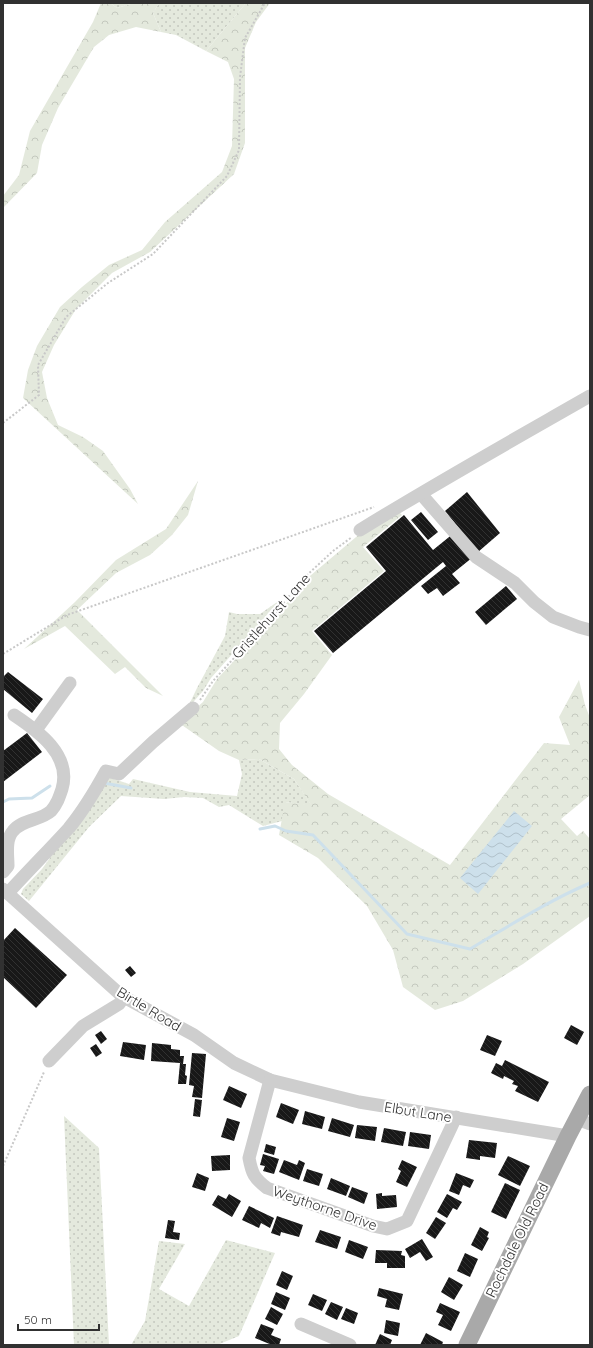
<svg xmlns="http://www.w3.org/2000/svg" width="593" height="1348" font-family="Quicksand,sans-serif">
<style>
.grass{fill:url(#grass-dots)}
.forest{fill:url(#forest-crowns)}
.water{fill:url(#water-waves)}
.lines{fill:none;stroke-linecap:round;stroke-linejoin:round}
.stream{stroke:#cde0eb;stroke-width:3}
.building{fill:url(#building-back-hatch)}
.path{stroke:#c8c8c8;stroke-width:2;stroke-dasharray:2 2;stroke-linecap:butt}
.minor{stroke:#cecece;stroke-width:13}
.major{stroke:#a9a9a9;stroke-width:17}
.labels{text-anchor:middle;stroke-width:4;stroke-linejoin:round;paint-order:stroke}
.street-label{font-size:14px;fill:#313131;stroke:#fff}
</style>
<defs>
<pattern id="grass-dots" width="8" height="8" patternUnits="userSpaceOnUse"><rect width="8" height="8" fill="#e4e9dd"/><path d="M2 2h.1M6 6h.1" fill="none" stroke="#c4c8be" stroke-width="1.8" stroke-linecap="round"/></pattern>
<pattern id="forest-crowns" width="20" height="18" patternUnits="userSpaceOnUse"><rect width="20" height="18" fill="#e4e9dd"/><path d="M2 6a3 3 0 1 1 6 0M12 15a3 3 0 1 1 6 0" fill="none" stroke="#c4c8be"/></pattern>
<pattern id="water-waves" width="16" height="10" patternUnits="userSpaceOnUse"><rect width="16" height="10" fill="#cde0eb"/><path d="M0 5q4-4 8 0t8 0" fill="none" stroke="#b0c1ca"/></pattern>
<pattern id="building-back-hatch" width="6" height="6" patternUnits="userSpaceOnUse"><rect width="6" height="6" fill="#181818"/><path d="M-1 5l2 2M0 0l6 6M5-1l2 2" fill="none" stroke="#313131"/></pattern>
</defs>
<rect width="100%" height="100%" fill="#fff"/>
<g class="grass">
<path d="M110,3H134L117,8Z"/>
<path d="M159,3H246L206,51L176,35L161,32L153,13Z"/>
<path d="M280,600L211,678L203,691L187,709L197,688L225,636L229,612L237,614H260Z"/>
<path d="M259,759L294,779L312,806L286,802L282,821L263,826L229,805L219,807L203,798L184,797L164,799L121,796L89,827L29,901L21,894L23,889L42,869L108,777L129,784L133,779L190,792L237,796L242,774L239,760Z"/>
<path d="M64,1116L99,1148L109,1345H74Z"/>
<path d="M226,1240L275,1253L239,1336L217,1345H131L145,1321L159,1241L185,1244L159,1289L189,1306Z"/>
</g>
<g class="forest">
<path d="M101,3H110L117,8L134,3H159L153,13L161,32L136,27L109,35L94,47L58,108L42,145L37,173L3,208V196L19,175L30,131L93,22Z"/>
<path d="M246,3H270L256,22L245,48V143L234,174L150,252L112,273L76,309L54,345L42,372L47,398L58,425L83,437L103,451L130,489L138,504L23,398L28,370L37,346L60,307L82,287L109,265L142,250L165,222L222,172L232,146L234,79L228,62L206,51Z"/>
<path d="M198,481L188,515L172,535L150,555L116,573L77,610L163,696L146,688L125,667L115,674L65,626L24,649L75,602L116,560L166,529Z"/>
<path d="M398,511L402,515L363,547L384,571L312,631L332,655L304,694L280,723L279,749L292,765L328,794L450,865L544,743L570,745L559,717L579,680L585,705L590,718V795L561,819L577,836L583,831L590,839V916L523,964L463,1001L435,1010L403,987L393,950L367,906L318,858L279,835L285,802L311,805L294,779L259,759L239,760L219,751L179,723L203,702L217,679L278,614L304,581L362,532Z"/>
</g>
<path class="water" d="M514,811L532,826L478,894L460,878Z"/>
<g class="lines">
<g class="stream">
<path d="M104,783L131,788"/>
<path d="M3,802L9,799L32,798L50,786"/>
<path d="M260,829L275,826L286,831L313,835L407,934L470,949C509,926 548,901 590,883"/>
</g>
</g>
<g class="building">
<path d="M467,492L500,533L478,552L445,511Z"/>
<path d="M421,512L438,532L428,540L411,520Z"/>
<path d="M404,515L433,550L454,533L473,557L452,574L460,583L443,596L437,588L428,594L421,586L446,566L443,562L333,653L314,631L386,571L366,547Z"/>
<path d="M506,586L517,599L486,625L475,612Z"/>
<path d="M8,672L43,699L32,713L3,689V677Z"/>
<path d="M27,733L42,752L3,782V751Z"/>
<path d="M15,928L67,975L36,1008L3,977V941Z"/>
<path d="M130,966L136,973L131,977L125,970Z"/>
<path d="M571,1025L584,1032L577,1045L564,1038Z"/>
<path d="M101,1031L107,1039L101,1044L95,1035Z"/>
<path d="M487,1035L502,1041L495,1056L480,1050Z"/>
<path d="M123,1042L146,1045L144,1060L120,1056Z"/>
<path d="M152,1043L171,1045V1049L180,1050V1056H184L183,1064H186L185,1075L187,1076L186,1084H178L180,1063L151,1061Z"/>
<path d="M96,1044L102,1053L96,1057L90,1048Z"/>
<path d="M192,1053L206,1054L202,1098L192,1097L194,1086L189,1085Z"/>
<path d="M505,1060L549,1082L538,1102L515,1091L518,1086L512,1084L514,1081L504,1076L503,1079L491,1073L496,1063L502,1066Z"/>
<path d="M229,1086L247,1094L241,1108L223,1100Z"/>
<path d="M195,1099L202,1100L200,1117L193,1116Z"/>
<path d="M281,1103L299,1110L293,1124L276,1117Z"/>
<path d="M305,1111L325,1117L322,1129L302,1124Z"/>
<path d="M227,1118L240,1122L234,1141L221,1137Z"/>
<path d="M332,1118L354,1125L350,1137L328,1131Z"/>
<path d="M357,1125L377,1127L375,1141L355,1138Z"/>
<path d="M384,1128L406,1132L403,1146L381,1142Z"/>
<path d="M410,1132L431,1135L429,1149L408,1146Z"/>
<path d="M469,1140L497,1143L495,1158L480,1156V1160L466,1158Z"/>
<path d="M266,1144L276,1147L274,1155L264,1152Z"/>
<path d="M263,1154L279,1159L274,1174L263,1171L265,1166L260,1165Z"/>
<path d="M230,1155V1170L212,1171L211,1156Z"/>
<path d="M508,1156L530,1166L520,1186L498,1175Z"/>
<path d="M284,1160L297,1165L299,1160L305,1163L299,1180L279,1172Z"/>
<path d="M402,1160L417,1167L407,1187L396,1182L401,1171L398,1169Z"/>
<path d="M307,1169L323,1174L319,1186L303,1181Z"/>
<path d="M197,1173L209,1178L205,1191L192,1187Z"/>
<path d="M456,1173L474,1180L470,1188L463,1185L459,1195L449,1191Z"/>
<path d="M331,1178L350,1186L346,1196L327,1189Z"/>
<path d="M505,1183L520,1190L506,1219L491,1212Z"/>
<path d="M352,1187L368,1193L364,1204L348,1197Z"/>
<path d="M382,1193V1196L396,1195L397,1207L377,1209L376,1194Z"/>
<path d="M229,1194L241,1201L232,1217L212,1205L218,1195L226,1199Z"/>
<path d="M447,1194L462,1202L457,1210L453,1208L447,1218L437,1212Z"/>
<path d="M249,1206L274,1218L270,1228L261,1223L259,1228L242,1220Z"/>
<path d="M277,1216L303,1225L299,1237L281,1232L280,1236L271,1233Z"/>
<path d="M436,1217L446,1223L435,1239L426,1233Z"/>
<path d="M168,1220L175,1221L173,1232L180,1233L179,1240L165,1238Z"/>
<path d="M480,1227L489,1232L487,1237L489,1238L482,1251L471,1245Z"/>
<path d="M320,1230L341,1237L337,1249L315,1242Z"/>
<path d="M422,1239L433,1257L426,1261L420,1252L410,1258L405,1249Z"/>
<path d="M349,1240L368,1247L363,1259L345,1252Z"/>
<path d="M376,1250L402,1251L401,1255L405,1256V1268H387V1263H375Z"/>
<path d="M465,1253L478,1259L470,1277L457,1271Z"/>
<path d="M282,1271L293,1276L287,1290L276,1285Z"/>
<path d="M449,1277L463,1285L454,1300L441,1292Z"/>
<path d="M379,1288L403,1294L399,1310L385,1307L387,1299L377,1296Z"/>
<path d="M276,1292L290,1298L285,1310L271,1304Z"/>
<path d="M313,1294L327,1300L322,1311L308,1305Z"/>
<path d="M331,1302L343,1307L337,1320L325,1314Z"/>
<path d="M440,1303L460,1312L451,1331L438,1325L443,1315L436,1312Z"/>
<path d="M271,1307L283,1314L277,1325L265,1319Z"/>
<path d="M346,1308L358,1313L354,1324L341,1319Z"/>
<path d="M386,1320L400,1323L398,1336L384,1333Z"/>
<path d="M261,1324L274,1329L271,1335L281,1339L279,1345H272L255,1338Z"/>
<path d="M426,1333L443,1342L442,1345H420Z"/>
<path d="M380,1334L392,1340L390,1345H375Z"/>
</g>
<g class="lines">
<g class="path">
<path d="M3,423L39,395L38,365L66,317L108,283L153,254L227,176L239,150L240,77L245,38L265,3"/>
<path d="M3,654L67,615L374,507"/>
<path d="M200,700L213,681L275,613L306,576L333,551L352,537"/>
<path d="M3,1166L44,1072"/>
</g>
<g class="minor">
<path d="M421,494L476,557L515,583L534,602L553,617L579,627L590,630"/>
<path d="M360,530C436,483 513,440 590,396"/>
<path d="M36,730L70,683"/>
<path d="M3,872L8,866C8,855 5,840 13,831C22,819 40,821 51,811C57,804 59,798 62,789C72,755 38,731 14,715"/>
<path d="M3,889L122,996L194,1035L234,1063L270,1080L359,1102L568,1136"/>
<path d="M8,893C28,871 49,850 69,828C83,811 95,791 106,771L119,774L153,742L193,708"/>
<path d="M49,1061L83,1026L119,1004L124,997"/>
<path d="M270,1080L249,1158C252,1174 254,1178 267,1188L373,1226L387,1229L407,1221L456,1117"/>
<path d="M577,1119L590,1124"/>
<path d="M301,1324L350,1345"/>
</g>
<path class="major" d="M467,1345L568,1136L590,1094"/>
</g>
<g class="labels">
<g class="street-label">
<text transform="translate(271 616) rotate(-48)" y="5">Gristlehurst Lane</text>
<text transform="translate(149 1009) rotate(31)" y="5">Birtle Road</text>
<text transform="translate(418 1112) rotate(9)" y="5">Elbut Lane</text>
<text transform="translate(325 1208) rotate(19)" y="5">Weythorne Drive</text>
<text transform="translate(517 1240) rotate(-64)" y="5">Rochdale Old Road</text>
</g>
</g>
<rect width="593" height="1348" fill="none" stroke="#313131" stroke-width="8"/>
<path d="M18 1324v6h81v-6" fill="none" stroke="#313131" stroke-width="2"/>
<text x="24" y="1324" font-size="12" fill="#313131" stroke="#ffffff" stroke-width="3" paint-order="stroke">50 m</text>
</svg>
